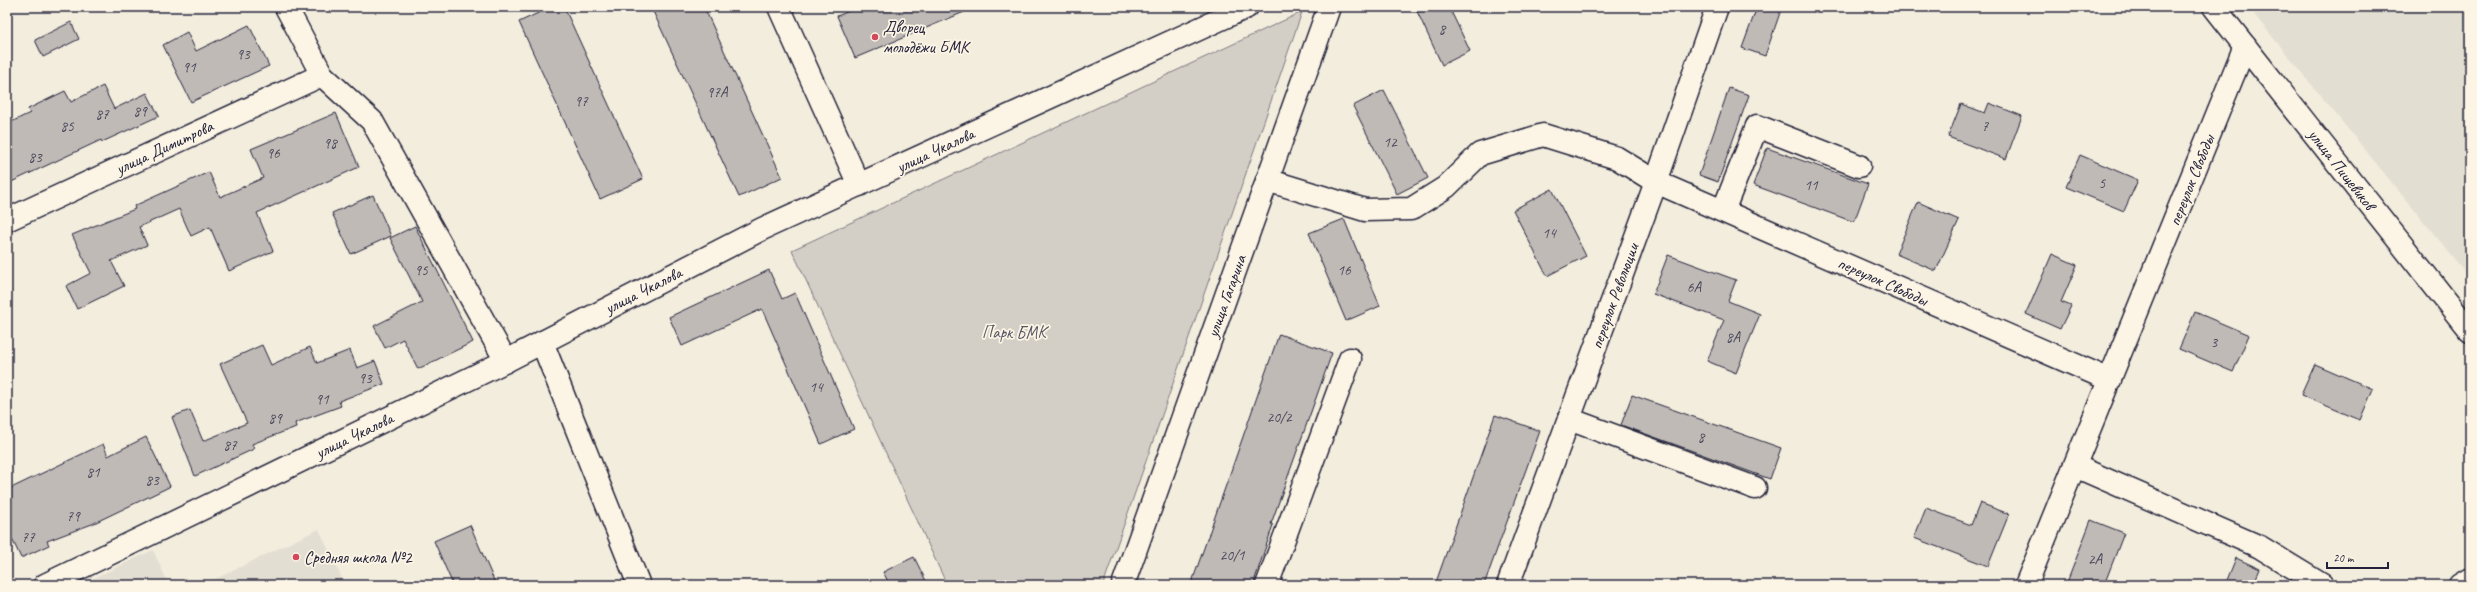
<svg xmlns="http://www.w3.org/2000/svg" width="2477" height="592" font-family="Caveat,sans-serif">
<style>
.built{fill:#e3ded2}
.green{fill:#d4cfc6;stroke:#7b7880}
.building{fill:#bfbab6;stroke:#22223b}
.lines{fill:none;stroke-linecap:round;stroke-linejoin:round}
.minor-casing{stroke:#22223b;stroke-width:25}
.minor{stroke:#fcf5e5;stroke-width:22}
.poi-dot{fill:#d1495b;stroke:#fcf5e5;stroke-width:1.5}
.labels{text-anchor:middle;stroke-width:3.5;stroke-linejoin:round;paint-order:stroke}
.number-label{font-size:15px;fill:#49485a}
.poi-label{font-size:17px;fill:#22223b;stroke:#fcf5e5;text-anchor:start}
.street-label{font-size:17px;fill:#22223b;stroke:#fcf5e5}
.park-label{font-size:17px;fill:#575665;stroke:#fcf5e5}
</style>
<rect width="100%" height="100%" fill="#f3edde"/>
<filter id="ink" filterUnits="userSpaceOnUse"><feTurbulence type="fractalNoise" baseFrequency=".025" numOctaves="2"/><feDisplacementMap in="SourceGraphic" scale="8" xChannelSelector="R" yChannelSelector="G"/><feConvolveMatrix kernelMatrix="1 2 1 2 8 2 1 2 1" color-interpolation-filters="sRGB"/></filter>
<g filter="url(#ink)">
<g class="built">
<path d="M2248,7H2470V278Z"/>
<path d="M319,529L345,585H203Z"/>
<path d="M153,550L169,585H80Z"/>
</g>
<path class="green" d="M1302,12L1103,585H947L792,250Z"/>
<g class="building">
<path d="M551,7H564L643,179L600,199L519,22Z"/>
<path d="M651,7H704L782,177L739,197Z"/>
<path d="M859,7H976L855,58L837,16Z"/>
<path d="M1415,7H1449L1470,51L1442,65Z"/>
<path d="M1757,7H1782L1765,56L1742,48Z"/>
<path d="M71,22L79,39L43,57L35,40Z"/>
<path d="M249,25L269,66L191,102L163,45L187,32L196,51Z"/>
<path d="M103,86L114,109L147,93L159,116L102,142L101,140L7,184V124L30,113L28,109L65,91L71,102Z"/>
<path d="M1729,88L1749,95L1718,182L1699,175Z"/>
<path d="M1384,90L1428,178L1397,194L1353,106Z"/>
<path d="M1989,103L2022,116L2006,159L1948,137L1961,104L1985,113Z"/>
<path d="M336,113L359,167L257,213L273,251L229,271L210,227L191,236L179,209L139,227L147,245L111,261L124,286L77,309L66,286L91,273L72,235L135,209L134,206L209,172L220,197L263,178L251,149Z"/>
<path d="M1767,148L1868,184L1854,222L1753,185Z"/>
<path d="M2080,155L2138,180L2124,211L2066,187Z"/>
<path d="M1552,189L1586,256L1547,276L1513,210Z"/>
<path d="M373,195L391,236L351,254L332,213Z"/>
<path d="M1918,202L1959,220L1936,271L1896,254Z"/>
<path d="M1344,219L1380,306L1346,321L1309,233Z"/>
<path d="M415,226L473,342L418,369L403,339L385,348L374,326L422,302L390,238Z"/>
<path d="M2052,254L2077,265L2061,302L2071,306L2060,329L2026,314Z"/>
<path d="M1668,255L1736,280L1728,301L1760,314L1736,373L1707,361L1724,320L1653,294Z"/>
<path d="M769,270L782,299L795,293L854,429L821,444L762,309L682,346L669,317Z"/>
<path d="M2195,312L2249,335L2233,372L2179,349Z"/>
<path d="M1279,334L1332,353L1271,524L1273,525L1253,585H1191Z"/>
<path d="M262,345L271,365L310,347L317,363L350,350L357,368L375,361L384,384L339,401L341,406L295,423L296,427L252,444L254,449L195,476L172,417L190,410L203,441L247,423L220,364Z"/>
<path d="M2315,364L2373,389L2360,420L2301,395Z"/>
<path d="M1632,395L1781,448L1770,479L1621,425Z"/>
<path d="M1495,415L1540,431L1484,585H1435Z"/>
<path d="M146,437L170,486L169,487L92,524L47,541L49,545L21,558L7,528V490L103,444L108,456Z"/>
<path d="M1980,503L2009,514L1988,566L1914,538L1926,508L1971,525Z"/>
<path d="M2091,520L2124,533L2104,585H2066Z"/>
<path d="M470,525L496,585H453L434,541Z"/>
<path d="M914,557L928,585H890L883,572Z"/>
<path d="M2236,558L2260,569L2253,585H2225Z"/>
</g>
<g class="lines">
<defs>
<g id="minor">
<path d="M286,7L322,75L372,121L506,361"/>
<path d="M779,7L859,185"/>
<path d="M2214,7L2470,331"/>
<path d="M1267,180L1365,210L1411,209L1446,187L1480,154L1543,135L1617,158L1656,182L2110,380"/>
<path d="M1723,211L1757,126L1859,166"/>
<path d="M7,220L322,75"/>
<path d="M542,342L639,585"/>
<path d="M1569,419L1755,488"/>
<path d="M2075,466L2260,547L2322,585"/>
<path d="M45,585L506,361L762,229L1247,7"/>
<path d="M1123,585L1329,7"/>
<path d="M1267,585L1350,359"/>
<path d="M1508,585L1656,182L1717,7"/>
<path d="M2026,585L2245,46"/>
<path d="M2460,585L2470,579"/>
</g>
</defs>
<use href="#minor" class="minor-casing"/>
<use href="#minor" class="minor"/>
</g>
</g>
<g class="poi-dot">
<circle cx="875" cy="37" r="4"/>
<circle cx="296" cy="557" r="4"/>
</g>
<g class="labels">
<g class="number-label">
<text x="1442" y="34">8</text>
<text x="243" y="59">93</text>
<text x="189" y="72">91</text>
<text x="717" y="97">97А</text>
<text x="581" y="106">97</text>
<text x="140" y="116">89</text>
<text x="102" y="119">87</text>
<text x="67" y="131">85</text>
<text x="1985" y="131">7</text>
<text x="1390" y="147">12</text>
<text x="330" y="148">98</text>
<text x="273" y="158">96</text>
<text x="35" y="162">83</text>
<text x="2102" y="188">5</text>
<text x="1811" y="190">11</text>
<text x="1549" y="238">14</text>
<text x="421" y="275">95</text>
<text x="1344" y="275">16</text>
<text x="1694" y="292">6А</text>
<text x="1733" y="342">8А</text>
<text x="2214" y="347">3</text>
<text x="365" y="383">93</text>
<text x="816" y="392">14</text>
<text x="322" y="404">91</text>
<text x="1279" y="422">20/2</text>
<text x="275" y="423">89</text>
<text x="1701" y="442">8</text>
<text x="230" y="450">87</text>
<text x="93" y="477">81</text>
<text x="152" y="485">83</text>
<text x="73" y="521">79</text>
<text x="28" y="542">77</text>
<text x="1232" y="560">20/1</text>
<text x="2095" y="564">2А</text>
</g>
<g class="poi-label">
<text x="883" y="33">Дворец<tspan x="883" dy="20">молодёжи БМК</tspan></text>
<text x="304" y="563">Средняя школа №2</text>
</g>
<g class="street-label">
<text transform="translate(164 147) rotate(-25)" y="6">улица Димитрова</text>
<text transform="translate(935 150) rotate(-25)" y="6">улица Чкалова</text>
<text transform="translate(2342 169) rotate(52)" y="6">улица Пищевиков</text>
<text transform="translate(2191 180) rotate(-68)" y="6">переулок Свободы</text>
<text transform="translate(1883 281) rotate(24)" y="6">переулок Свободы</text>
<text transform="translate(643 290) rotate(-27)" y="6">улица Чкалова</text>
<text transform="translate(1226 296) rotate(-70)" y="6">улица Гагарина</text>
<text transform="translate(1614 296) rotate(-70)" y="6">переулок Революции</text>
<text transform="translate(354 435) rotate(-26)" y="6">улица Чкалова</text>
</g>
<g class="park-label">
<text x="1014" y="338">Парк БМК</text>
</g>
</g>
<rect width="2477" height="592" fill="none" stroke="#fcf5e5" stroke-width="24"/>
<rect x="12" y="12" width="2453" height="568" fill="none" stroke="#22223b" stroke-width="1.5" filter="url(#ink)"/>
<path d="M2327 562v6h61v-6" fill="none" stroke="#22223b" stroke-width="2"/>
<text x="2333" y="562" font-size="12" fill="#22223b" stroke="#fcf5e5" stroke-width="3" paint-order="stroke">20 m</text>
</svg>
